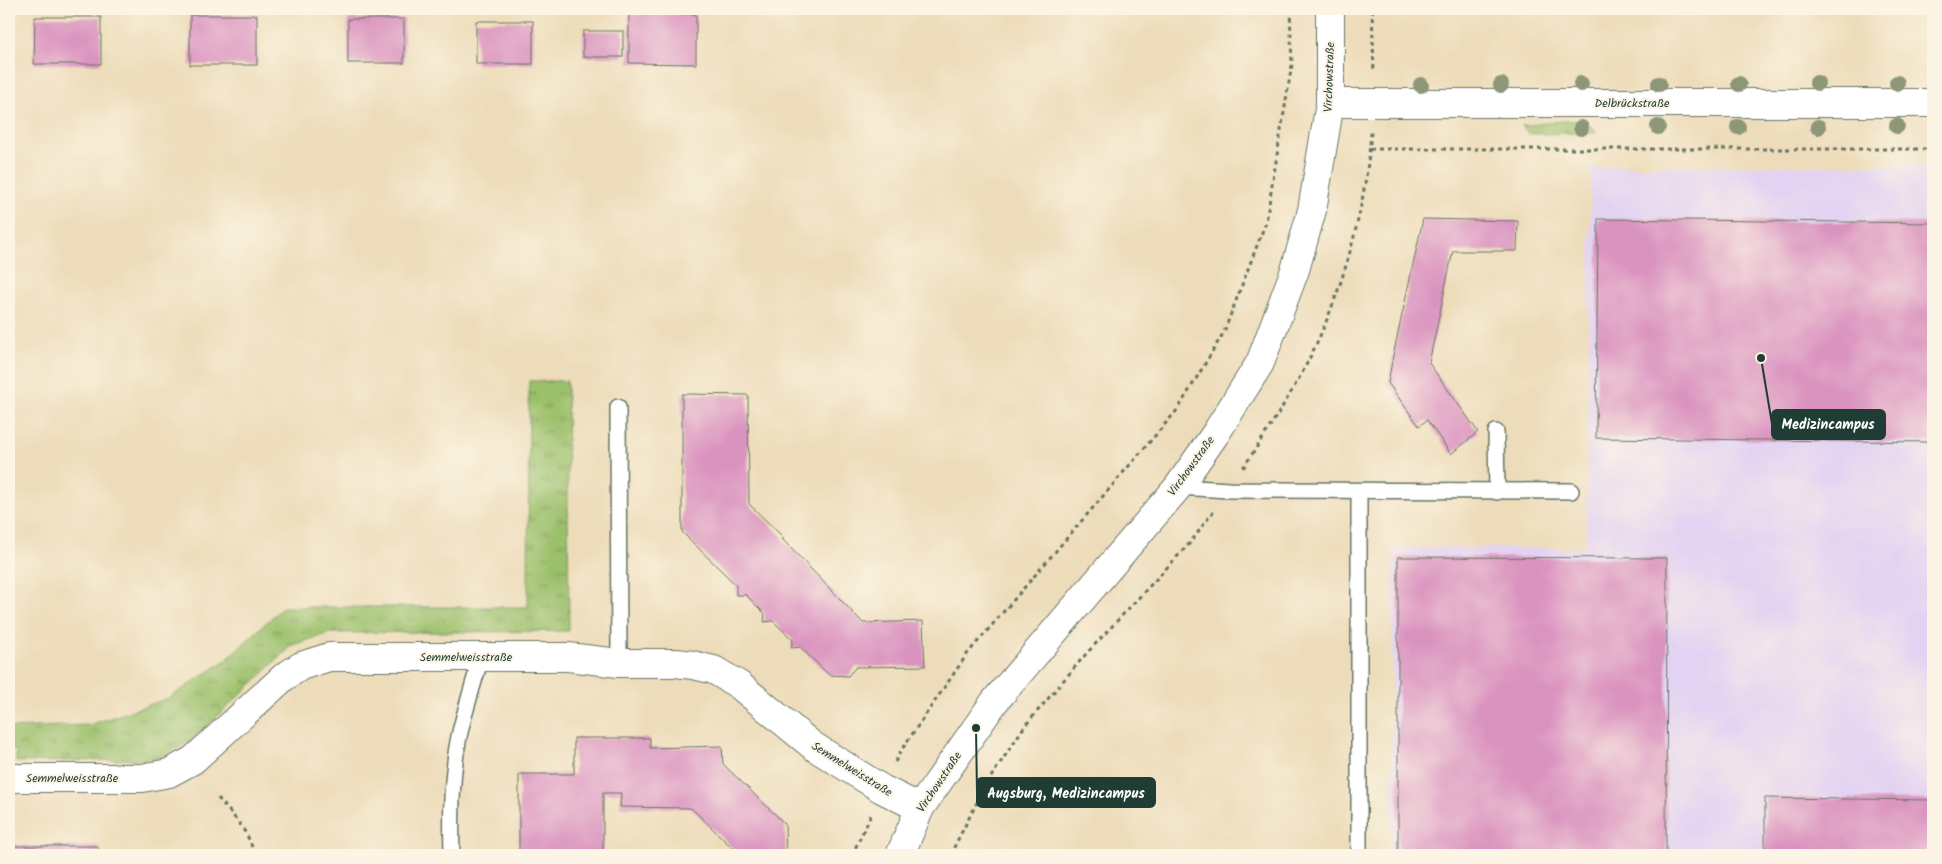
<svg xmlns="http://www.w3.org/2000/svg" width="1942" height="864" font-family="Kalam,sans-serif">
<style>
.built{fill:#e3d3f2}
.grass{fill:url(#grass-tufts);stroke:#5d7e50}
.building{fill:#da93bf}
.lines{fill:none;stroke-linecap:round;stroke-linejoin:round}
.lane-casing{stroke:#677563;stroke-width:18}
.street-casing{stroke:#677563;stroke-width:30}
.path{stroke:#677563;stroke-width:3;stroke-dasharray:4 4;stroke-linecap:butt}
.lane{stroke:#fff;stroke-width:15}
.street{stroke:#fff;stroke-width:28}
.tree{fill:#8d9778}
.labels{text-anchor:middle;stroke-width:4;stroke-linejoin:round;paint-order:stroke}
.street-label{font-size:12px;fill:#1f3d34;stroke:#fcf5e5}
.leader{fill:none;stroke:#1f3d34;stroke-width:2}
.callout-dot{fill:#1f3d34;stroke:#fcf5e5;stroke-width:2}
.callout{fill:#1f3d34;stroke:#1f3d34;stroke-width:2}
.callout-label{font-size:14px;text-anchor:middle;font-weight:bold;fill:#fff}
</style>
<defs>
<pattern id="grass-tufts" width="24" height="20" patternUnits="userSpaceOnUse" patternTransform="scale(1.25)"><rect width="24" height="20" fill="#9bc06b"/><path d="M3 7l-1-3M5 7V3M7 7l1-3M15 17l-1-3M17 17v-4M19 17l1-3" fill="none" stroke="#7e9d59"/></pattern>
</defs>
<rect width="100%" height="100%" fill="#fcf5e5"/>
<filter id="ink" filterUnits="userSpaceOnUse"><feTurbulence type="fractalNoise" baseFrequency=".02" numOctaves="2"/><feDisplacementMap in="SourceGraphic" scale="10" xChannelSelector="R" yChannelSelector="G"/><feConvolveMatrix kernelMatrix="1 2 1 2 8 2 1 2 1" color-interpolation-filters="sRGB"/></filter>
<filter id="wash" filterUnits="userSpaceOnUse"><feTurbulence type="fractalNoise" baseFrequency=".0096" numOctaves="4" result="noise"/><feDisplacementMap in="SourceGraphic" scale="20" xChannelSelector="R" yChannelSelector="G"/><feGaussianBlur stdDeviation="1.12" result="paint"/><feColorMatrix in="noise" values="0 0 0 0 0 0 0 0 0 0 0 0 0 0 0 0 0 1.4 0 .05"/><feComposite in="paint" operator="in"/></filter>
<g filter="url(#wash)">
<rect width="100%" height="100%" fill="#eddcb9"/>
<path class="built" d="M1933,165V855H1391L1393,548H1586L1591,167Z"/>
<g class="grass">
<path d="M1586,120L1596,133L1532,134L1528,133L1522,126L1562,121Z"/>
<path d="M529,381H567L569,631L330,633L293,645L192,740L158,759L16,762V750H9V728L89,725L169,698L226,660L283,607H528Z"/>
</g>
<g id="blocks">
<g class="building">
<path d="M629,14H696V64L629,63Z"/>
<rect x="190" y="15" width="67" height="50"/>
<path d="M35,17H101V64H34Z"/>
<rect x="348" y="19" width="56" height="44"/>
<rect x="476" y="21" width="57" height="43"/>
<rect x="583" y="31" width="40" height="26"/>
<path d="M1423,219L1518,221L1517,251H1453L1429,363L1478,432L1451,454L1427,420L1419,426L1388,383L1393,356Z"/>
<path d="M1598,219L1933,223V442L1596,438Z"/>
<path d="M682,394L748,395L749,504L784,538L782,539L863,623L923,621L925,666L856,667L848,676L829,675L800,647L791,648L793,640L773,621L764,622L765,614L746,595H736V585L682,532Z"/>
<path d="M1398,557L1667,558L1666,855H1398Z"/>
<path d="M574,738H650V748L722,746L723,764L785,824L786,855H740L691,808L620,807L621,793H603V855H519V774H574Z"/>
<path d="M1765,798L1933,800V855H1765Z"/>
<rect x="9" y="846" width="89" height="9"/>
</g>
</g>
</g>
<g filter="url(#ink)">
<use href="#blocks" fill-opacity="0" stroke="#677563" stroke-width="1"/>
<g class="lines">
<defs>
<g id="lane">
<path d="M618,407L619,663"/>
<path d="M1496,432L1497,492"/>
<path d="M1178,487L1229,490L1571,491"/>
<path d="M452,855C451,815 451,772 460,732C466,707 474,682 481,657"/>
<path d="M1359,855V491"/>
</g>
<g id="street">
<path d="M1330,103H1933"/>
<path d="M9,778H142L169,773L193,760L284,677L301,666L329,657H568L619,663H676L693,665L714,670L739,685L813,746L882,789L920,808"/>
<path d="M900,855L920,808L995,701L1178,487L1216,433L1260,363L1295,270L1312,210L1330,103V9"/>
</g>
</defs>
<use href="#lane" class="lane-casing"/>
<use href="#street" class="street-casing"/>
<g class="path">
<path d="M1372,9L1374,73"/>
<path d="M1370,149H1933"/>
<path d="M1243,468C1264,436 1285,404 1303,371C1341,299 1365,214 1371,132"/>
<path d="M895,762L900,752L968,653L1178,409L1224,332L1266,222L1292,64L1290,9"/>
<path d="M218,798C232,815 250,832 254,855"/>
<path d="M852,855L871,815"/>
<path d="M950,855L987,783L1024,727L1086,654L1190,543L1213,512"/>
</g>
<use href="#lane" class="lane"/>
<use href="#street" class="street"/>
</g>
<g class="tree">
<circle cx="1817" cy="83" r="8"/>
<circle cx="1897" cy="83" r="8"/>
<circle cx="1581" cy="84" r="8"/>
<circle cx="1659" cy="84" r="8"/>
<circle cx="1739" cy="84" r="8"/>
<circle cx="1421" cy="85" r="8"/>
<circle cx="1501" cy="85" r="8"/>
<circle cx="1897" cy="126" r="8"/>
<circle cx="1658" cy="127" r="8"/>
<circle cx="1738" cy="127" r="8"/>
<circle cx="1818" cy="127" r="8"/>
<circle cx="1581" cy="128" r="8"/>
</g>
</g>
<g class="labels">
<g class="street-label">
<text transform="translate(1329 77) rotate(-88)" y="4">Virchowstraße</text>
<text x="1632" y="107">Delbrückstraße</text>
<text transform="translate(1191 466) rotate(-54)" y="4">Virchowstraße</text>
<text x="466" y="661">Semmelweisstraße</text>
<text transform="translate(852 769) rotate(32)" y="4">Semmelweisstraße</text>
<text x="72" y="782">Semmelweisstraße</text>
<text transform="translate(939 782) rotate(-56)" y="4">Virchowstraße</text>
</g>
</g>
<path class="leader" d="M1761 358L1772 424M976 728L977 793"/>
<g class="callout-dot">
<circle cx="1761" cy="358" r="5"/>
<circle cx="976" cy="728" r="5"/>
</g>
<g class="callout">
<rect x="1772" y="410" width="113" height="29" rx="5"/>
<rect x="977" y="778" width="178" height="29" rx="5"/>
</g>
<g class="callout-label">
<text x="1828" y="429">Medizincampus</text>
<text x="1066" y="798">Augsburg, Medizincampus</text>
</g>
<rect width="1942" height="864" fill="none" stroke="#fcf5e5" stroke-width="30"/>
</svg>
